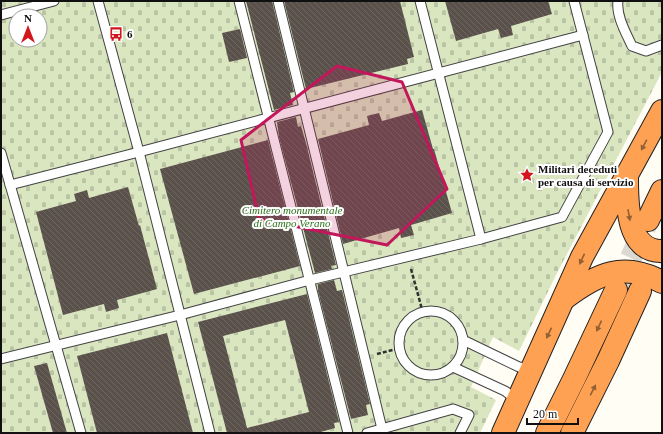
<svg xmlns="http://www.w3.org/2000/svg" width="663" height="434" font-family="Georgia,serif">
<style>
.cemetery{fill:url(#cemetery-stones);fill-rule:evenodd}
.building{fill:url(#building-back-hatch);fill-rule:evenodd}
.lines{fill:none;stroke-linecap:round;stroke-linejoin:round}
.highway-tunnel{stroke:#dbd9d2;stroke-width:22;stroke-dasharray:22 11;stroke-linecap:butt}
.lane-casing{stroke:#434343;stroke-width:11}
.highway-casing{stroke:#212121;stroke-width:24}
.path{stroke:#323232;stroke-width:2.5;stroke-dasharray:4 2;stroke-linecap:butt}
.lane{stroke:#fff;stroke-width:9}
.highway{stroke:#ffa152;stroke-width:22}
.oneway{fill:#936034}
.marked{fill:#c2185b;fill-opacity:0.2;stroke:#c2185b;stroke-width:3;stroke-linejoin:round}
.labels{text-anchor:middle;stroke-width:4;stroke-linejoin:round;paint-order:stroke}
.poi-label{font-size:11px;font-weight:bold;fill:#101010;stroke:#fff;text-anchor:start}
.park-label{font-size:11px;font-style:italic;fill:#2a7117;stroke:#fff}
</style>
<defs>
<pattern id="cemetery-stones" width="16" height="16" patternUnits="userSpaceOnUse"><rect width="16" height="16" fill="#d9e6c0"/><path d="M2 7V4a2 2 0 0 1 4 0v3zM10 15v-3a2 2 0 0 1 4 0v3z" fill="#b9c4a4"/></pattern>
<pattern id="building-back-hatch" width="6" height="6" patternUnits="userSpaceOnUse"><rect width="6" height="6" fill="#5b514b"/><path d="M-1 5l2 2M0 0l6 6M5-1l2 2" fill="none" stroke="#6d6561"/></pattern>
</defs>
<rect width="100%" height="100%" fill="#fffdf4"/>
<path class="cemetery" d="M1,1H662V72L556,275L519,351L493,337L471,387L496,400L480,433H1ZM16,16H40V40H16Z"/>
<g class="building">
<path d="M246,1H272L294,92L290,93L293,105L274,110Z"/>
<path d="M284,1H400L414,57L407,59L408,64L306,89Z"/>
<path d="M445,1H548L552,14L511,26L513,35L501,38L498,29L456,41Z"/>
<path d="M240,29L247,58L229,62L222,33Z"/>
<path d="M422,110L433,149H434L452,213L411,225L414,235L401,238L399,228L343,244L318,139L369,125L367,116L379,113L382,121Z"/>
<path d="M296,117L298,127L301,126L306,143L336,265L331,266L332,269L315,273L279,137L277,122Z"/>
<path d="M268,140L300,266L194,294L160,169Z"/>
<path d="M128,187L139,226L140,225L157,289L117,300L119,308L106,312L104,304L63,315L36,212L76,201L74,194L87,190L89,198Z"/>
<path d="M334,280L337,291L342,290L370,404L366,405L368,415L351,419L318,291V284Z"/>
<path d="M307,294L339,422L334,423L335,428L317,433H227L198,322ZM285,320L309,412L247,428L223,336Z"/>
<path d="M167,333L193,433H97L77,356Z"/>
<path d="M47,363L67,433H53L34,366Z"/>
</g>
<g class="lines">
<g class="highway-tunnel">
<path d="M617,288L647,223"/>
<path d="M640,291L662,244"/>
</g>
<defs>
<g id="lane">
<path d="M98,1L139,152L210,433"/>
<path d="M239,1L348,433"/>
<path d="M278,1L383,433"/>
<path d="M420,1L481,239"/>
<path d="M618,1C616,16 626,33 632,46L646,51L662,45"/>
<path d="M1,15L54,1"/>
<path d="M1,153L81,433"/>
<path d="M10,185L139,152L583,35"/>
<circle cx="431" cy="343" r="32"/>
<path d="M463,340L519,367L532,369"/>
<path d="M1,359L180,315L310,280L481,239L562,217L608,132L574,1"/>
<path d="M453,367L505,391L517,400"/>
<path d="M367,433L453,409L469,415L460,433"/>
</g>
<g id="highway">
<path d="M627,177C627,201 626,252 662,251"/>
<path d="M648,220L662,191"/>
<path d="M565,298C597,274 623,261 662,282"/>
<path d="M503,433L582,257L662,111"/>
<path d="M547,433L574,379L616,290"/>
<path d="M572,433L608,361L640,291"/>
</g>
</defs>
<use href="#lane" class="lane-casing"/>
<use href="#highway" class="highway-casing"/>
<g class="path">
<path d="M411,269L423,313"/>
<path d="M377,354L400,348"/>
</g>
<use href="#lane" class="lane"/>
<use href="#highway" class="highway"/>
</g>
<defs><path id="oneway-solid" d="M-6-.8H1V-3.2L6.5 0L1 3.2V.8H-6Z"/></defs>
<g class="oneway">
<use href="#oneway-solid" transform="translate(644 145) rotate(118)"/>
<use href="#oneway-solid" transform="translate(629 215) rotate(80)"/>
<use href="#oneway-solid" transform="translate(582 259) rotate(115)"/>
<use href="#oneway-solid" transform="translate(599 326) rotate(115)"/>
<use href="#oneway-solid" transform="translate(549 333) rotate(115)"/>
<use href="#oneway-solid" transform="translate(593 390) rotate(-63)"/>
</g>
<path class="marked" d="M337,66L402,82L447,189L387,245L259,219L241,140Z"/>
<defs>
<symbol id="bus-bare" viewBox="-9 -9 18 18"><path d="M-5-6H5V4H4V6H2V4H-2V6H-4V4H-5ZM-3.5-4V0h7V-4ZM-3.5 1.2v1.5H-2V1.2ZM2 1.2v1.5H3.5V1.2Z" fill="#d3161e" stroke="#fff" stroke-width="2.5" paint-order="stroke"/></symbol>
<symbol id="sight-bare" viewBox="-9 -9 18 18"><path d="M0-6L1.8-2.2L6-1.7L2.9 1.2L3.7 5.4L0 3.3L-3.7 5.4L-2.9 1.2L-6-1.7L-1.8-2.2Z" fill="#d3161e" stroke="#fff" stroke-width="2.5" paint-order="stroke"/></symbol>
</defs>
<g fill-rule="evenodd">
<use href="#bus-bare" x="106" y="24" width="20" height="20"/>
<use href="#sight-bare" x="517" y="165" width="20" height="20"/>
</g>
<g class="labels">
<g class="poi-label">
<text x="127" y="38">6</text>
<text x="538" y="173">Militari deceduti<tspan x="538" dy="13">per causa di servizio</tspan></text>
</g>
<g class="park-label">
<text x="292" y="214">Cimitero monumentale<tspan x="292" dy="13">di Campo Verano</tspan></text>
</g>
</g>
<rect width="663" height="434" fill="none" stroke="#101010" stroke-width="4"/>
<g transform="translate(28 28)"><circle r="19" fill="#ffffff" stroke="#9f9f9f"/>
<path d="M0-3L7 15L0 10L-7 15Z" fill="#d3161e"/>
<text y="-6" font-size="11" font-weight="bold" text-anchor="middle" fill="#101010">N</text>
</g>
<path d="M527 418v6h51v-6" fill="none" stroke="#101010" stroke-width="2"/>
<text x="533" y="418" font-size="12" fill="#101010" stroke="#ffffff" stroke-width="3" paint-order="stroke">20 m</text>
</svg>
